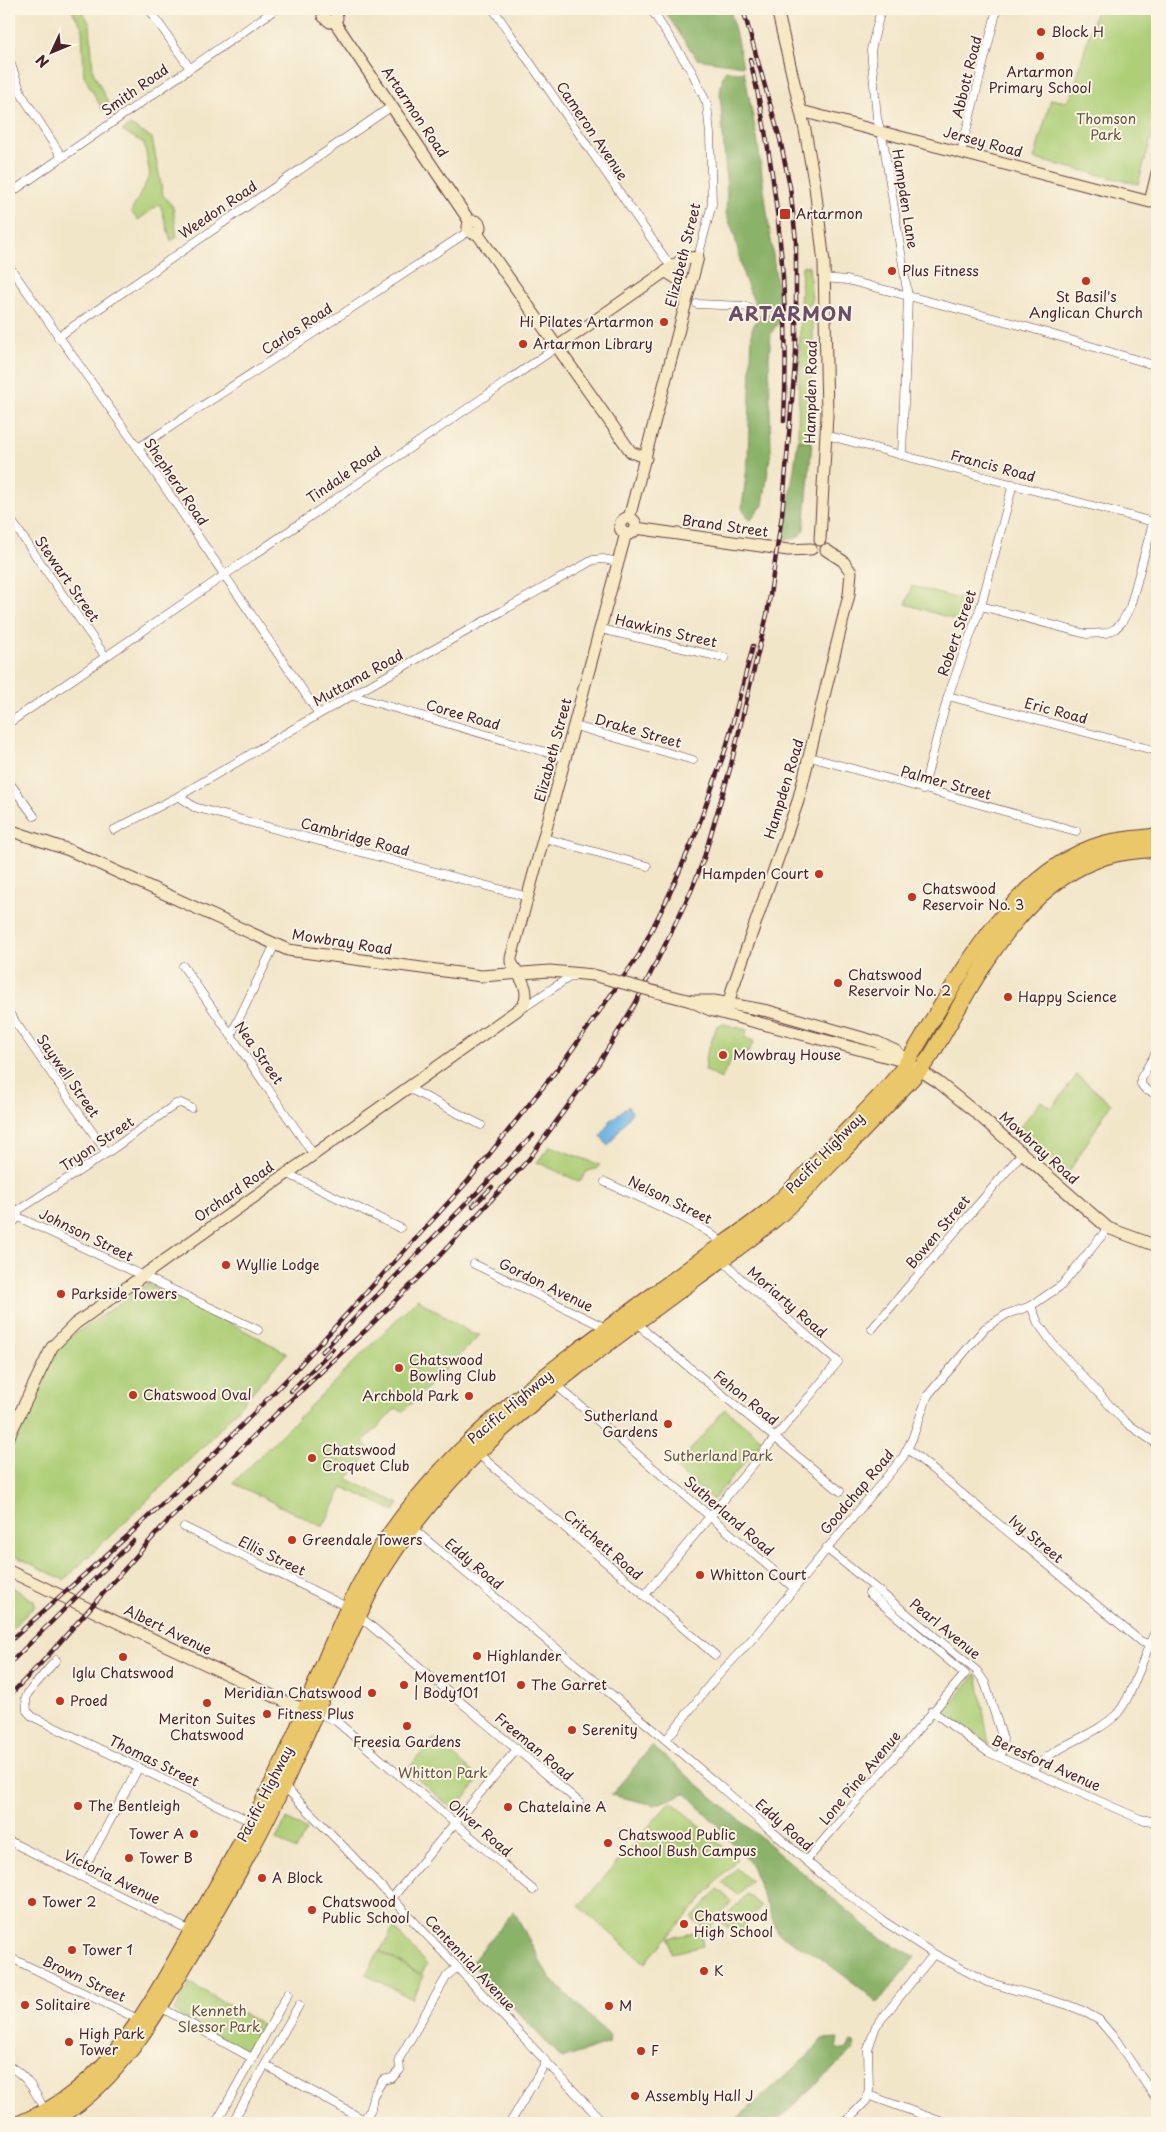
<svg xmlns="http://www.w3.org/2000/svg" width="1166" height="2132" font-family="'Playpen Sans',sans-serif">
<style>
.green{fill:#aecf78;stroke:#7c7752}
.forest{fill:#8ab268;stroke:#6a684a}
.water{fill:#6eb6e5;stroke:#5c6a88}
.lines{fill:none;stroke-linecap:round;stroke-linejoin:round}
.street-casing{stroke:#633d43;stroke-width:9}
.secondary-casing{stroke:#633d43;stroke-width:13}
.highway-casing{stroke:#633d43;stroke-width:17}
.street{stroke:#fff;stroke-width:8}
.secondary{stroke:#f7e9c3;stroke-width:11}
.highway{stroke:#eac769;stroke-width:15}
.rail-casing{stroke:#4a1f2b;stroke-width:4.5}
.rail{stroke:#fcf5e5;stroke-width:2.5;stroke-dasharray:8;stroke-linecap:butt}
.secondary-bridge-casing{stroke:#633d43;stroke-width:13;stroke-linecap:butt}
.secondary-bridge{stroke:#f7e9c3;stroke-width:11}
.poi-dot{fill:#c8321e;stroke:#fcf5e5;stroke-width:2}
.labels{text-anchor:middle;stroke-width:4;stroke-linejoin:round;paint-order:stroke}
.poi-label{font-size:14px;fill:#4a1f2b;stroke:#fcf5e5;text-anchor:start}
.street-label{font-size:14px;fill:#4a1f2b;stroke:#fcf5e5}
.park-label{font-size:14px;fill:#685442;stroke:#fcf5e5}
.district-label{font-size:19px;font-weight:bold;letter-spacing:1px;fill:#6d4c68;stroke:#fcf5e5}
</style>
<rect width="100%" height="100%" fill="#fcf5e5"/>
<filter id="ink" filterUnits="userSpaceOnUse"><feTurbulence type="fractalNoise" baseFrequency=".02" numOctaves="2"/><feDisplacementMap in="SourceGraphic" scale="10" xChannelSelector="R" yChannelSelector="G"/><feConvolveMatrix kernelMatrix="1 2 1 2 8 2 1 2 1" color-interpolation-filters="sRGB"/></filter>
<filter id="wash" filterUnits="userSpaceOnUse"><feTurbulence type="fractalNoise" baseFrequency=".0096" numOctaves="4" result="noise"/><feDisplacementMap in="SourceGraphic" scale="20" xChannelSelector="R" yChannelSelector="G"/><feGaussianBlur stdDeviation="1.12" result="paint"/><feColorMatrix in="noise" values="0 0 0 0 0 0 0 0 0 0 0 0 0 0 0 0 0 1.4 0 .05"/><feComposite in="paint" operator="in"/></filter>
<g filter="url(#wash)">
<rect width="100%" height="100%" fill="#f2e6c9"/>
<g class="green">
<path d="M71,9H81L90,24L93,72L110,106L103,111L84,76L82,27Z"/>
<path d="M1096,9H1157V119L1138,184L1034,159L1051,99L1066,102L1072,95Z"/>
<path d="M130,125L152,138L163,195L173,207L177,237L171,241L160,204L138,220L131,212L150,175L144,143L122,131Z"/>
<path d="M802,266H809L812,302L809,306L800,307Z"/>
<path d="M800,312H809L813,324L812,442L798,441Z"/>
<path d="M912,586L966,601L959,621L906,604Z"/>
<path d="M724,1024L747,1030L745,1038L754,1041L747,1055L736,1052L721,1079L705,1070L706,1065L705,1058L717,1026Z"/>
<path d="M1077,1075L1111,1104L1068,1173L1017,1131L1041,1101L1052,1108Z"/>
<path d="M550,1146L600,1165L596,1169L587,1171L580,1182L537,1162Z"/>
<path d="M147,1284L204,1309L287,1353L208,1442L64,1580L9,1553V1453L59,1345Z"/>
<path d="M417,1299L472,1334L480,1335L403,1412L396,1408L363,1442L372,1451L347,1479L399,1504L394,1511L343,1487L323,1527L233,1483Z"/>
<path d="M725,1409L763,1440L713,1500L675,1468Z"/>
<path d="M9,1585L34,1601L35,1606L9,1631Z"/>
<path d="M977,1673L989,1745L944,1712Z"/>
<path d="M434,1738L480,1779L454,1810L407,1770Z"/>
<path d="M671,1801L737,1859L645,1963L579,1906Z"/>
<path d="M287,1819L307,1830L296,1850L276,1839Z"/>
<path d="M736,1868L751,1881L738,1895L723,1883Z"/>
<path d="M718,1889L732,1902L707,1931L692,1918Z"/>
<path d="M747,1894L761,1906L736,1935L721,1922Z"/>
<path d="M394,1928L427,1965L421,1974L424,1976L412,1999L366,1974L379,1951L420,1974L380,1951Z"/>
<path d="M700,1932L703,1946L672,1953L669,1938Z"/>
<path d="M190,1983L265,2026L249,2055L174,2012Z"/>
</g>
<g class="forest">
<path d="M663,9H730L743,66L697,59Z"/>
<path d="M726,70L739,73L744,71L757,138L779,300L782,308L758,309L756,307L744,277L734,233L726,214L727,192L720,93L723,75Z"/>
<path d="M781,313L782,318L771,333L769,358L771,450L763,505L750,521L742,508L748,459L752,329L759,315Z"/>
<path d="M798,441L812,442L804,530C799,538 793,541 784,539Z"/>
<path d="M652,1746L879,1937L916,1957L878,2003L858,1986L820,1958L778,1933L750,1863L717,1825L685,1793L655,1805L611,1795Z"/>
<path d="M514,1911L548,1976L610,2036L609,2043L562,2059L471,1963Z"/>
<path d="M839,2038L837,2049L846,2050L851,2042L855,2043L853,2050L775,2123H732L809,2055L822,2039Z"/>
</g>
<path class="water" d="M628,1106L632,1112L608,1146L601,1136L610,1121Z"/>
</g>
<g filter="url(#ink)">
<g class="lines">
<defs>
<g id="street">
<path d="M149,9L189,67"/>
<path d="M493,9L671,267"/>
<path d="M651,9L692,72L707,104L710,134L712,204L698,257"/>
<path d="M881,9L871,50L877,118L884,145L908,297L902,455"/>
<path d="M9,59L22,95L62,157"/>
<path d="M961,152L997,9"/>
<path d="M9,194L276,9"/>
<path d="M9,266L138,448L319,714"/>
<path d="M824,278L847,280L1027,327L1157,366"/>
<path d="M697,304L744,306L753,310"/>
<path d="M58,337L392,106"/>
<path d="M826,435L1153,522"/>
<path d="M138,448L469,231"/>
<path d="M9,517L105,656"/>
<path d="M981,606L1086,634L1106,633L1115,629L1122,622L1130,607L1157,508"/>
<path d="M601,629L725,658"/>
<path d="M353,696L566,758"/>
<path d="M948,696L1157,751"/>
<path d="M9,723L557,347"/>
<path d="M575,726L693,760"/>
<path d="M810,757L1076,831"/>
<path d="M9,782L34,816"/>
<path d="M923,790L948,696L981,606L1013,484"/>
<path d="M179,796L194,807L528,897"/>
<path d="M114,830L179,796L319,714L593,560L603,559L618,562"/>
<path d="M544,838L647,866"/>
<path d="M183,966L314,1155"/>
<path d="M523,1008L568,978L576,975"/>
<path d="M9,1013L107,1153"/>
<path d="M231,1035L275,944"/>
<path d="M1157,1051L1141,1078V1084L1146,1090L1157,1094"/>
<path d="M408,1088L481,1125"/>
<path d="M286,1173L400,1228"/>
<path d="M605,1182C630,1194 709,1225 722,1244"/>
<path d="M9,1208L15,1209L18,1214L15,1221L9,1222"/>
<path d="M17,1211L107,1153L176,1104L181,1103L191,1108"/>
<path d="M18,1217L258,1330"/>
<path d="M474,1264L608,1329"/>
<path d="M1031,1306L1038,1323L1053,1344L1125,1422L1157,1444"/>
<path d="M638,1322L646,1332L840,1491"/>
<path d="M872,1329L1023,1152"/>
<path d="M556,1385L794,1588"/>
<path d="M908,1449L1140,1641L1150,1645"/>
<path d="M476,1452L715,1655"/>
<path d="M184,1527L349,1608"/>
<path d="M411,1527L666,1740L825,1877L882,1920L934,1954L987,1982L1068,2005L1083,2011L1099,2020L1116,2040L1157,2100"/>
<path d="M826,1548L977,1671L985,1683L1003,1739L1001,1757"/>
<path d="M644,1596L838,1362L739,1277L722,1259"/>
<path d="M358,1615L579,1802"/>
<path d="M56,1660L28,1693L26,1698L27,1711L33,1717L254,1823"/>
<path d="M932,1711L988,1752L1140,1819L1157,1822"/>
<path d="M316,1712L336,1721L533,1890"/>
<path d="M666,1740L712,1682L755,1636L903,1457L912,1439L928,1395L985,1328L1007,1314L1031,1306L1062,1285L1108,1228"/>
<path d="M1033,1771C1054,1744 1092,1738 1116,1715C1132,1699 1145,1650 1157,1628"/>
<path d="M282,1784L340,1843L604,2123"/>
<path d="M9,1841L193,1932"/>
<path d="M806,1861L965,1674L869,1593"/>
<path d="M80,1876L139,1767"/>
<path d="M392,1898L517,1749"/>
<path d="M9,1957L140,2020"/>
<path d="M160,2007L252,2058"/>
<path d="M265,2065L364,2120"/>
<path d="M9,2066C28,2077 35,2091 45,2111"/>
<path d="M868,2095L945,2123"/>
<path d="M216,2123L288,1994"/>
<path d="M232,2123L299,2005"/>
<path d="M362,2123L371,2109L373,2096L383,2080L392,2078L400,2070L399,2059L447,1976L457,1967"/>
<path d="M510,2123L546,2062"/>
<path d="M844,2123L866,2101L869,2090L868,2049L876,2026L934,1954"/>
</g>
<g id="secondary">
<path d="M325,9L323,16L330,22L337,18L336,9"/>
<path d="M777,9L805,130L815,187L824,263L827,415L820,540"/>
<path d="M334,21L470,222"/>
<path d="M801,111L1150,202L1157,173"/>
<circle cx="474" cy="227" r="6"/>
<path d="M477,233L631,452L646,458"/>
<path d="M665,271L690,287"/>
<path d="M557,347L683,259L698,257L629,518"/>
<circle cx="628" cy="526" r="8"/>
<path d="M636,528L788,550L811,549"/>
<path d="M9,830L69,850L288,950L481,976L550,971L593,975"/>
<path d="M656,992L691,1001L710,1010L907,1062"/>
<path d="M691,1001H714L768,1011L877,1042L896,1051L907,1062L938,1082L975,1112L1108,1228L1157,1246"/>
<path d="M726,1014L732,990L798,801L849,595L851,572L843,561L826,550"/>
<path d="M9,1436L52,1347L75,1324L523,1006C532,990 519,976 511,962V958L626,533"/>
<path d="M9,1571L292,1705L312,1711"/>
</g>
<g id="highway">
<path d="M20,2123C39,2115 58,2105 74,2092C135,2045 169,1970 206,1905C238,1848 271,1791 296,1732C324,1664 349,1592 391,1532C470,1420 588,1344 696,1263C722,1244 750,1227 775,1205C794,1188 812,1167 830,1148C852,1124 876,1102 897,1076C913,1056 925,1031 939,1009C978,945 1027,865 1105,843C1122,839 1140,838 1157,836"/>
<path d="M49,2123C112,2090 150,2025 185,1965C220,1907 254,1848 283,1786C314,1720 340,1652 373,1586C450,1451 576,1368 698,1277C724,1258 750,1240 774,1220C794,1204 811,1185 828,1167C859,1135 890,1103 920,1070L932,1054C973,985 1016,890 1097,860C1116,852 1137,851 1157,849"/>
</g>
</defs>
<use href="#street" class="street-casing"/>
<use href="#secondary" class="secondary-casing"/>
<use href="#highway" class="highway-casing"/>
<use href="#street" class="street"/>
<use href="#secondary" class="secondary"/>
<use href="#highway" class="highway"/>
<defs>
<g id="rail">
<path d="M750,59C778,176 790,300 784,421"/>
<path d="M473,1206L492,1187"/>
<path d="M322,1352L533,1135"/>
<path d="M291,1391L333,1349"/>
<path d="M9,1642L132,1532L195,1473L291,1375L468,1181L567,1057L639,955L669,895L696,833L726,748L753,646"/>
<path d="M9,1664L133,1541"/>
<path d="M9,1696L45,1659L162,1527L275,1415L368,1328L432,1264L529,1159L599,1063L635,1004L664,947L691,891L703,861L730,769L767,615L782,515L796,353V241L790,187L780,139L743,9"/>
</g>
</defs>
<use href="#rail" class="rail-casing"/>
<use href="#rail" class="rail"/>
<defs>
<path id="secondary-bridge" d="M593,975L656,992"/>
</defs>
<use href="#secondary-bridge" class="secondary-bridge-casing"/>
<use href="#secondary-bridge" class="secondary-bridge"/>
</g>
</g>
<g class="poi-dot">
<circle cx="1041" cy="32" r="5"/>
<circle cx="1040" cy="56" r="5"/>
<rect x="779" y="208" width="12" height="12" rx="2.5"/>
<circle cx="892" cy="271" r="5"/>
<circle cx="1086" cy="281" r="5"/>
<circle cx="664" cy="322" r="5"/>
<circle cx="523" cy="344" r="5"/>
<circle cx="819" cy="874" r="5"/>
<circle cx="912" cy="897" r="5"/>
<circle cx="838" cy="983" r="5"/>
<circle cx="1008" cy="997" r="5"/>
<circle cx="723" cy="1055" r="5"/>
<circle cx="226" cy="1265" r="5"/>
<circle cx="61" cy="1294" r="5"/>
<circle cx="399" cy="1368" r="5"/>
<circle cx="133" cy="1395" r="5"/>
<circle cx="469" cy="1396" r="5"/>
<circle cx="668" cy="1424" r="5"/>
<circle cx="312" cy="1458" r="5"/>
<circle cx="292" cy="1540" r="5"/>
<circle cx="700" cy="1575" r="5"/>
<circle cx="477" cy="1656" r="5"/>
<circle cx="123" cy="1657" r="5"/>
<circle cx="404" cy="1685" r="5"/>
<circle cx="521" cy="1685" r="5"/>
<circle cx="372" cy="1693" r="5"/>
<circle cx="60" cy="1701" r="5"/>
<circle cx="207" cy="1703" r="5"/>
<circle cx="267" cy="1714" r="5"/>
<circle cx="407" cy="1726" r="5"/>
<circle cx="572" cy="1730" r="5"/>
<circle cx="78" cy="1806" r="5"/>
<circle cx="508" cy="1807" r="5"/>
<circle cx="194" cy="1834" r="5"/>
<circle cx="608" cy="1843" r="5"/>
<circle cx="129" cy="1858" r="5"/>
<circle cx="262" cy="1878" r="5"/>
<circle cx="32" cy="1902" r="5"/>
<circle cx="312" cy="1910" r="5"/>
<circle cx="684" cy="1924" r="5"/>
<circle cx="72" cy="1950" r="5"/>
<circle cx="704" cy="1971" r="5"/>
<circle cx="25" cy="2005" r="5"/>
<circle cx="609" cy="2006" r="5"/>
<circle cx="69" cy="2042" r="5"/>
<circle cx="641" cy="2051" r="5"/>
<circle cx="635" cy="2096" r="5"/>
</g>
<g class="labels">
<g class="poi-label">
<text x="1051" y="37">Block H</text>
<text x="1040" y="77" text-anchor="middle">Artarmon<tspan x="1040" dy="16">Primary School</tspan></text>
<text x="796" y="219">Artarmon</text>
<text x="902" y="276">Plus Fitness</text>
<text x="1086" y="302" text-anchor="middle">St Basil's<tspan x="1086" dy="16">Anglican Church</tspan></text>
<text x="654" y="327" text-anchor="end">Hi Pilates Artarmon</text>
<text x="533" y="349">Artarmon Library</text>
<text x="809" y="879" text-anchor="end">Hampden Court</text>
<text x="922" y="894">Chatswood<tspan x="922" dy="16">Reservoir No. 3</tspan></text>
<text x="848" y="980">Chatswood<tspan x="848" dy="16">Reservoir No. 2</tspan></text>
<text x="1018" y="1002">Happy Science</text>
<text x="733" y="1060">Mowbray House</text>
<text x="236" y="1270">Wyllie Lodge</text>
<text x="71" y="1299">Parkside Towers</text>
<text x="409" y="1365">Chatswood<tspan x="409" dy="16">Bowling Club</tspan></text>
<text x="143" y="1400">Chatswood Oval</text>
<text x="459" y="1401" text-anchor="end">Archbold Park</text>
<text x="658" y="1421" text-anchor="end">Sutherland<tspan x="658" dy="16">Gardens</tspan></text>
<text x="322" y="1455">Chatswood<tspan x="322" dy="16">Croquet Club</tspan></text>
<text x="302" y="1545">Greendale Towers</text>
<text x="710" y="1580">Whitton Court</text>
<text x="487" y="1661">Highlander</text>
<text x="123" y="1678" text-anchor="middle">Iglu Chatswood</text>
<text x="414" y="1682">Movement101<tspan x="414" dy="16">| Body101</tspan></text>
<text x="531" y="1690">The Garret</text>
<text x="362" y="1698" text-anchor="end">Meridian Chatswood</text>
<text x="70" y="1706">Proed</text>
<text x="277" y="1719">Fitness Plus</text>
<text x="207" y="1724" text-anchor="middle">Meriton Suites<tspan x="207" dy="16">Chatswood</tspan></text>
<text x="582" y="1735">Serenity</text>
<text x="407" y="1747" text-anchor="middle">Freesia Gardens</text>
<text x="88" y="1811">The Bentleigh</text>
<text x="518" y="1812">Chatelaine A</text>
<text x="184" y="1839" text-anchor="end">Tower A</text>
<text x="618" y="1840">Chatswood Public<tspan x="618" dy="16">School Bush Campus</tspan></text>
<text x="139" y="1863">Tower B</text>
<text x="272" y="1883">A Block</text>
<text x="42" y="1907">Tower 2</text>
<text x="322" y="1907">Chatswood<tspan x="322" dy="16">Public School</tspan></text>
<text x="694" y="1921">Chatswood<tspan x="694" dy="16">High School</tspan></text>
<text x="82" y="1955">Tower 1</text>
<text x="714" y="1976">K</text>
<text x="35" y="2010">Solitaire</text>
<text x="619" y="2011">M</text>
<text x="79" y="2039">High Park<tspan x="79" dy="16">Tower</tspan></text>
<text x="651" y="2056">F</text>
<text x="645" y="2101">Assembly Hall J</text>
</g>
<g class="street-label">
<text transform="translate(967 77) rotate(-76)" y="5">Abbott Road</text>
<text transform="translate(135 90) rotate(-35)" y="5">Smith Road</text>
<text transform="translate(415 112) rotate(56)" y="5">Artarmon Road</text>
<text transform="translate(592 131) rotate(56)" y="5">Cameron Avenue</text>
<text transform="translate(983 142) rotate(15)" y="5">Jersey Road</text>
<text transform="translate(905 199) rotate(81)" y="5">Hampden Lane</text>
<text transform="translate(218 210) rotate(-34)" y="5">Weedon Road</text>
<text transform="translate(683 255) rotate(-76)" y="5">Elizabeth Street</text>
<text transform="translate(297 329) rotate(-33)" y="5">Carlos Road</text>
<text transform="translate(811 392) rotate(-89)" y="5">Hampden Road</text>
<text transform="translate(993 466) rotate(15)" y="5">Francis Road</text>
<text transform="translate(344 475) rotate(-35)" y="5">Tindale Road</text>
<text transform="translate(176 482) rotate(56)" y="5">Shepherd Road</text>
<text transform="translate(725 526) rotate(8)" y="5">Brand Street</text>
<text transform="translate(67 579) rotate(55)" y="5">Stewart Street</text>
<text transform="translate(666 631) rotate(13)" y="5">Hawkins Street</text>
<text transform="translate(957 633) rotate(-71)" y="5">Robert Street</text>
<text transform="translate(358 678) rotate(-29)" y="5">Muttama Road</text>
<text transform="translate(1056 711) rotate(15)" y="5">Eric Road</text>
<text transform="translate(463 715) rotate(16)" y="5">Coree Road</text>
<text transform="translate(638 731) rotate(16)" y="5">Drake Street</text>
<text transform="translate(553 750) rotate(-75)" y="5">Elizabeth Street</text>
<text transform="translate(946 783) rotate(15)" y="5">Palmer Street</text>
<text transform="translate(784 789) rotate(-73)" y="5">Hampden Road</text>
<text transform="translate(355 837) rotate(15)" y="5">Cambridge Road</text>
<text transform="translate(342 942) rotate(9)" y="5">Mowbray Road</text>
<text transform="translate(259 1053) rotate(55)" y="5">Nea Street</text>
<text transform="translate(68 1076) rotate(55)" y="5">Saywell Street</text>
<text transform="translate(97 1144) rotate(-34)" y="5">Tryon Street</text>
<text transform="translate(1039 1148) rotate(42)" y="5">Mowbray Road</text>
<text transform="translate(825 1153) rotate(-46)" y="5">Pacific Highway</text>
<text transform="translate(234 1192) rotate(-35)" y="5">Orchard Road</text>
<text transform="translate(670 1200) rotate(26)" y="5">Nelson Street</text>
<text transform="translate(938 1232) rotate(-50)" y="5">Bowen Street</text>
<text transform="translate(86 1235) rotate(26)" y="5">Johnson Street</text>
<text transform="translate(546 1285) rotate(26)" y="5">Gordon Avenue</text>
<text transform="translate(787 1302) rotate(41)" y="5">Moriarty Road</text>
<text transform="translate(746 1398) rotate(39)" y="5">Fehon Road</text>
<text transform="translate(510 1407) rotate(-40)" y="5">Pacific Highway</text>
<text transform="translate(857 1492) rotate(-50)" y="5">Goodchap Road</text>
<text transform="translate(729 1516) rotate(41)" y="5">Sutherland Road</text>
<text transform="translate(1036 1539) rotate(40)" y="5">Ivy Street</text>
<text transform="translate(603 1545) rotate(41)" y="5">Critchett Road</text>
<text transform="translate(272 1556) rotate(26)" y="5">Ellis Street</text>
<text transform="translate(474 1564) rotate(40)" y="5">Eddy Road</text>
<text transform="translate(945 1629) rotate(39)" y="5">Pearl Avenue</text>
<text transform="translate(168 1630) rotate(26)" y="5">Albert Avenue</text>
<text transform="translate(534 1747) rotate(40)" y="5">Freeman Road</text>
<text transform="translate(154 1761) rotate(26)" y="5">Thomas Street</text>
<text transform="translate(1046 1763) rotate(24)" y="5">Beresford Avenue</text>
<text transform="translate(860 1778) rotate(-50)" y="5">Lone Pine Avenue</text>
<text transform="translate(265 1794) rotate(-63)" y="5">Pacific Highway</text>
<text transform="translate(784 1825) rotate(41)" y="5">Eddy Road</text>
<text transform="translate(480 1828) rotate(41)" y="5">Oliver Road</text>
<text transform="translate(112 1877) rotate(26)" y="5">Victoria Avenue</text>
<text transform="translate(470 1963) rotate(47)" y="5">Centennial Avenue</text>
<text transform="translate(84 1979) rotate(25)" y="5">Brown Street</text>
</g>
<g class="park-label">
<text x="1106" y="124">Thomson<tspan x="1106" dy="16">Park</tspan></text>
<text x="718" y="1461">Sutherland Park</text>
<text x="443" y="1778">Whitton Park</text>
<text x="219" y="2016">Kenneth<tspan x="219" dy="16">Slessor Park</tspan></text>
</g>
<g class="district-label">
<text x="791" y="321">ARTARMON</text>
</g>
</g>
<rect width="1166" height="2132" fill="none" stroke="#fcf5e5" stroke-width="30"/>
<g transform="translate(52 52) rotate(226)" stroke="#fcf5e5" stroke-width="4" paint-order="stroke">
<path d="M0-4L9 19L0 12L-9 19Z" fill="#4a1f2b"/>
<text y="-8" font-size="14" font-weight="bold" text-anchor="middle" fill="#4a1f2b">N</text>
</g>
</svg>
